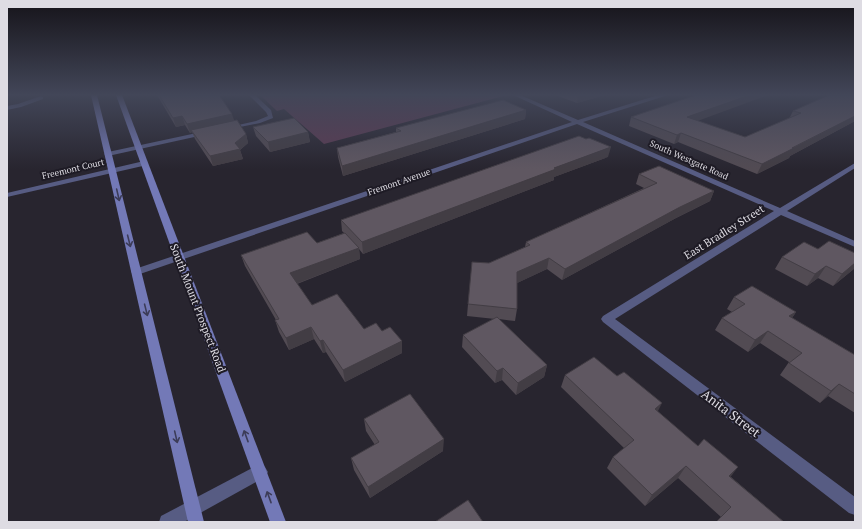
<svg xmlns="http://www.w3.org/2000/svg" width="862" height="529" font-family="'PT Serif',serif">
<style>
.green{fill:#5d3b53}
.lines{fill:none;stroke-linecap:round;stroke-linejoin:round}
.service{fill:#575c83;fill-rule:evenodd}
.minor{fill:#575c83;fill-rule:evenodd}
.secondary{fill:#7379b7;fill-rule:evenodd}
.wall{fill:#524b53}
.shaded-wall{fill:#423d44}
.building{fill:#5f5761;stroke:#423d44}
.oneway{stroke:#3c3c58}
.labels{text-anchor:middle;stroke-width:4;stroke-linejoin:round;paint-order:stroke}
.far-street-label{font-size:9px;fill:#dedce3;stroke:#1e1b25}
.street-label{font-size:11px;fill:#dedce3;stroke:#1e1b25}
.near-street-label{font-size:13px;fill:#dedce3;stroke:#1e1b25}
</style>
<rect width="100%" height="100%" fill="#28252f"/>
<path class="green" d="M260,95H507L324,144L284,109L277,111Z"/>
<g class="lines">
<path class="service" d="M41,96L43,97V99L21,107L7,110V106L18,104Z"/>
<g class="minor">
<path d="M249,95H255L271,110L273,118L260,123L225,130V128L256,121L268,116L266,112Z"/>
<path d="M513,95H520L578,120L658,95H666L665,96L583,122L780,208L855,163V168L787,211L855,241V247L781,215L615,319L855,497V515L849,513L603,322L601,319L603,316L774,211L577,124L140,274L136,275L131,272L132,270L572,122Z"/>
<path d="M206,131L209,133L208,134L108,156L104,154L108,152Z"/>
<path d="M144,161H147V165L7,197V193Z"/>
<path d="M260,464L265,467L268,472L265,477L184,522H159L161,516Z"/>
</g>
<g class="secondary">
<path d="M91,95H97L204,522H188Z"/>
<path d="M116,95H122L286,522H270Z"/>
</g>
</g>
<g class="wall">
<path d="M157,95H219L234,121L246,134L248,143L240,150L243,159L213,166L195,139L192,132L190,133L185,125L176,127Z"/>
<path d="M555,95H605L577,103Z"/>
<path d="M855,95V121L790,156L789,158L757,174L678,142L674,144L629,126L631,117L697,121L745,137L789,119L793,111Z"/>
<path d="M526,110L525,119L343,176L338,157L337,148L396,132V128Z"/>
<path d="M253,127L308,132L310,142L270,152L256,136Z"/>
<path d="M608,157L554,177V180L363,254L359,249L360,259L297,284L312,305L364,329L382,331L402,353L345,382L326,352L323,353L314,339L289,350L279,332L275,320H276L245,266L241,255L317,243L344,233L342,231L341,220Z"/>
<path d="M639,174L714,191L710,201L676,218L562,280L547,269L517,283V309L515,321L499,319L547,365L544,377L516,395L502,380L495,383L462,347L463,335L495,319L467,316L468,304L489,263L525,247L526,242L644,188L636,184Z"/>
<path d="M818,249L855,268L833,286L818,278L807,286L775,269L782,257Z"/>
<path d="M734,297L796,312L792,318L855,355V413L828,396L820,403L780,375L789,362L760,343L748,352L715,330L722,318L732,312L727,309Z"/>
<path d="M565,375L658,412L731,477L784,522L721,517L678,478L645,506L607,468L613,457L624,448L561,387Z"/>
<path d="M364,419L443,451L370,498L354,470L351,458L375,445L366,431Z"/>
</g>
<g class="shaded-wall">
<path d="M582,95H605L577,103L578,96Z"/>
<path d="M750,95H768L684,126L687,117Z"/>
<path d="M526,110L525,119L343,176L342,166Z"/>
<path d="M232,114L235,123L191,130L192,132L190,133L187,124Z"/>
<path d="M182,116L185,125L176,127L173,118Z"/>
<path d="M855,116V121L790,156L789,158L757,174L762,164Z"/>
<path d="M308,132L310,142L270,152L268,142Z"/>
<path d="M681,133L678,142L674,144L677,135Z"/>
<path d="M246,134L248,143L240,150L243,159L213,166L210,156L235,143Z"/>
<path d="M611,147L608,157L554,177V180L363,254L362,242L554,168Z"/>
<path d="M714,191L710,201L676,218L562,280L565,269L680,207Z"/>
<path d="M359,248L360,259L293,285L290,273Z"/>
<path d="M549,258L547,269L515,284L517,272Z"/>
<path d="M855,263V268L833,286L842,274Z"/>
<path d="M826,266L818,278L807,286L815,274Z"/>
<path d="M796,312L788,324L789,316Z"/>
<path d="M311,327L314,339L289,350L286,338Z"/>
<path d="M768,331L760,343L748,352L755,340Z"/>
<path d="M323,340L326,352L323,353L320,341Z"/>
<path d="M402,341V353L345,382L343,370Z"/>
<path d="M547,365L544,377L516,395L518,383Z"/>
<path d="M503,368L502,380L495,383L497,371Z"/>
<path d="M839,384L828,396L820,403L831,391Z"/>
<path d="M662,403L656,415L655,409Z"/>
<path d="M444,439L443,451L370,498L368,487Z"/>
<path d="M686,466L678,478L645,506L652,495Z"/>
<path d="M738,467L729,479V476Z"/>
</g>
<g class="building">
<path d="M159,95H219L232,114L187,124L182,116L173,118Z"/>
<path d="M696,95H750L687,117L745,137L801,113L793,111L829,95H855V116L792,148H794L762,164L681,133L677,135L631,117Z"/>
<path d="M503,100L526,110L342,166L337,148L401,131L396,128Z"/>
<path d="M294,118L308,132L268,142L253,127Z"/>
<path d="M237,120L246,134L235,143L240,149L210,156L191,130Z"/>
<path d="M579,136L586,139L589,138L611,147L554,168L556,169L362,242L341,220Z"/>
<path d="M659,166L714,191L680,207L565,269L549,258L517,272V309L468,304L472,262L489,263L530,245L526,242L657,183L639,174Z"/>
<path d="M307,232L317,243L345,233L359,248L290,273L312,305L337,294L364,329L376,323L382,331L390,327L402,341L343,370L323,340L320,341L311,327L286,338L275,320L279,319L241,255Z"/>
<path d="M829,241L855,253V263L842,274L826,266L815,274L782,257L804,242L818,249Z"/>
<path d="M752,286L796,312L789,316L855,355V394L839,384L831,391L789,363L802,353L768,331L755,340L722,318L745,304L734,297Z"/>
<path d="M497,317L547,365L518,383L503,368L497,371L463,335Z"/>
<path d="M594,357L617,376L624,372L662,403L655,409L698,446L704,439L738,467L729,476L784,522H716L731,507L686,466L652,495L613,457L634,440L565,375Z"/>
<path d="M410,394L444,439L368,487L351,458L379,442L364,419Z"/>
<path d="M468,500L483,522H435Z"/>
</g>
<defs><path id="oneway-shaft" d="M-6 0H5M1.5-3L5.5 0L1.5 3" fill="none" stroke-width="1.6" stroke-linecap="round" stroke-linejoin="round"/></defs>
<g class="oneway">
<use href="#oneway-shaft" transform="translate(118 195) rotate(77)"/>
<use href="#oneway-shaft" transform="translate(129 241) rotate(76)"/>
<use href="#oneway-shaft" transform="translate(146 310) rotate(76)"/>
<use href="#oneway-shaft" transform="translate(246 436) rotate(-110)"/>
<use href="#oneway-shaft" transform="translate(176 437) rotate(77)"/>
<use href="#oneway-shaft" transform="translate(269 497) rotate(-110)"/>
</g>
<linearGradient id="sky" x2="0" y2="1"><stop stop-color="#16141a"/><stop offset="0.56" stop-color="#424658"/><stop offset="1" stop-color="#424658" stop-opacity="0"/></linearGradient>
<rect width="862" height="169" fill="url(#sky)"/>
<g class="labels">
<g class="far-street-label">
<text transform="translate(689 160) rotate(24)" y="3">South Westgate Road</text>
<text transform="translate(73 169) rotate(-13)" y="3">Freemont Court</text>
<text transform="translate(399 182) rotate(-19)" y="3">Fremont Avenue</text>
</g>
<g class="street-label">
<text transform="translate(724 232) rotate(-32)" y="4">East Bradley Street</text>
<text transform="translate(198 308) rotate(69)" y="4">South Mount Prospect Road</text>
</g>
<g class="near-street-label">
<text transform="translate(731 413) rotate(37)" y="5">Anita Street</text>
</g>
</g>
<rect width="862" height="529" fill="none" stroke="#dedce3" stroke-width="16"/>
</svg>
